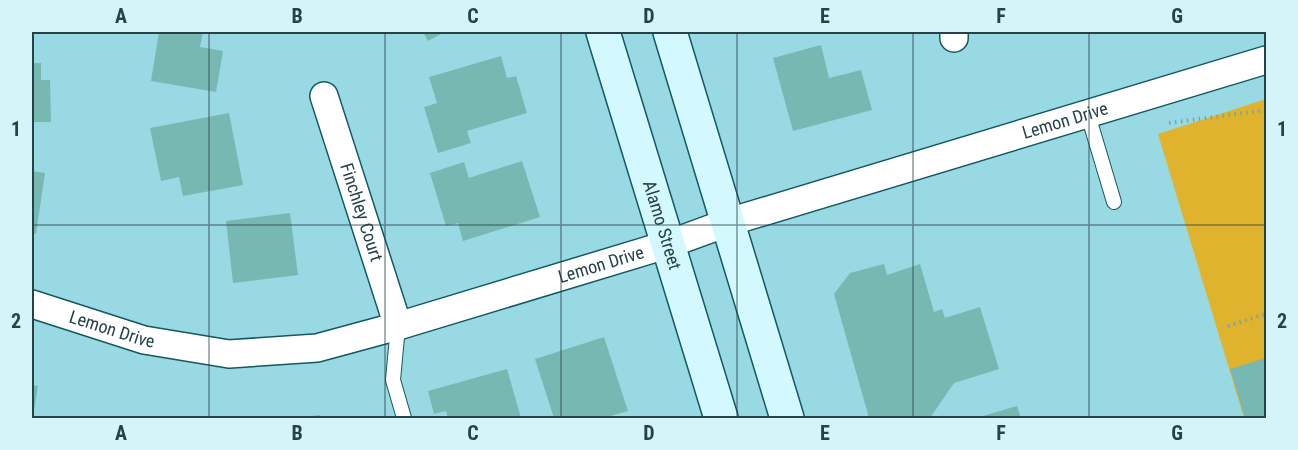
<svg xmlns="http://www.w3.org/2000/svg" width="1298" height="450" font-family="'Roboto Condensed',sans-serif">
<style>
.green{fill:#dfb32e}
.building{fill:#78b8b3}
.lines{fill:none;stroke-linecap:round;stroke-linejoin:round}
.service-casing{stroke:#135862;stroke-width:16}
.minor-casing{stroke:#135862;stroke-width:30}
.secondary-casing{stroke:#135862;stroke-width:36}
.path{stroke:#72a6ae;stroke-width:4;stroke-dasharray:1.5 4.5;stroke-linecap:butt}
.service{stroke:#fff;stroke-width:14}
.minor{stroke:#fff;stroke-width:27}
.secondary{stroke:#d3f9ff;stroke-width:33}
.grid{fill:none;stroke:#274246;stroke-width:1.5;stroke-opacity:0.55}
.labels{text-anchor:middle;stroke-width:6;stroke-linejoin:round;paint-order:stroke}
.street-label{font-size:18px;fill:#274246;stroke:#d5f4f9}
.neatline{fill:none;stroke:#274246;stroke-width:2}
.grid-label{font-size:20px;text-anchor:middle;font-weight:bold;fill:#274246}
</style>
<rect width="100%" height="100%" fill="#99d9e4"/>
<path class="green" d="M1266,99V418H1244L1158,134Z"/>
<g class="building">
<path d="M159,32H203L200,47L223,51L216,92L151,81Z"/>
<path d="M423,32H445L428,41Z"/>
<path d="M821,45L829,78L861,70L872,110L793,131L773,58Z"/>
<path d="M501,56L507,78L516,76L527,113L467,131L471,143L438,153L424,107L437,103L429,77Z"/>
<path d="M32,63H41V80H50L51,122H32Z"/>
<path d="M229,113L243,185L183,196L179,177L161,181L150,128Z"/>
<path d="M522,161L540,217L463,241L458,223L446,226L430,173L464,162L469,178Z"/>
<path d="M32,171L45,173L36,234L32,233Z"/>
<path d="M290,213L298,275L233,283L226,221Z"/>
<path d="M884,264L887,275L920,264L934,312L942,309L945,318L980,307L999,369L954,383L930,418H869L834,294L850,273Z"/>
<path d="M604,337L628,411L604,418H554L535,359Z"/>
<path d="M1266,358V418H1245L1230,369Z"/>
<path d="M507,369L521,418H448L446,411L434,414L428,391Z"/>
<path d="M32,385L38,386L33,417L32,416Z"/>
<path d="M1017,406L1021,418H976Z"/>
<path d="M320,415V418H303V417Z"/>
</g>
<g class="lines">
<defs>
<g id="service">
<path d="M1088,115L1114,202"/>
<path d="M398,326L393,380L404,418"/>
</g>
<g id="minor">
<path d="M954,32V38"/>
<path id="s1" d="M324,96L398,326"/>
<path id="s2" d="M32,304L144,340L229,354L317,348L398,326L669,244L729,222L1266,60"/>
</g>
<g id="secondary">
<path id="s3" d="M603,32L721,418"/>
<path d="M670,32L787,418"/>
</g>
</defs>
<use href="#service" class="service-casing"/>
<use href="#minor" class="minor-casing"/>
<use href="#secondary" class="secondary-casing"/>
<g class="path">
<path d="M1169,123L1266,110"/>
<path d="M1228,326L1266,314"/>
</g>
<use href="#service" class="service"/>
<use href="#minor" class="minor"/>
<use href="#secondary" class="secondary"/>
</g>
<path class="grid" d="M209,32V418M385,32V418M561,32V418M737,32V418M913,32V418M1089,32V418M32,225H1266"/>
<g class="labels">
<g class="street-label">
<text dy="6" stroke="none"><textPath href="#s2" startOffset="1074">Lemon Drive</textPath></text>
<text dy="6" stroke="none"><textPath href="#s1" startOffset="122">Finchley Court</textPath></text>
<text dy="6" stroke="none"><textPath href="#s3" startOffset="202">Alamo Street</textPath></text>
<text dy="6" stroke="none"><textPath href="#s2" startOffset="588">Lemon Drive</textPath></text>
<text dy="6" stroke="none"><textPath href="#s2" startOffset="84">Lemon Drive</textPath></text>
</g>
</g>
<rect width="1298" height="450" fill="none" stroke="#d5f4f9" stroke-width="66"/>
<rect x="33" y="33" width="1232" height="384" class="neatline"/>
<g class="grid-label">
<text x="121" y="23">A</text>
<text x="297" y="23">B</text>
<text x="473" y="23">C</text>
<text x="649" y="23">D</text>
<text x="825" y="23">E</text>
<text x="1001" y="23">F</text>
<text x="1177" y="23">G</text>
<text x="16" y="136">1</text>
<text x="1282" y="136">1</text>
<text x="16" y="328">2</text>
<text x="1282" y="328">2</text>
<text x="121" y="440">A</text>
<text x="297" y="440">B</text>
<text x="473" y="440">C</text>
<text x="649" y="440">D</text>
<text x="825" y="440">E</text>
<text x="1001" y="440">F</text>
<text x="1177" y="440">G</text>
</g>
</svg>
